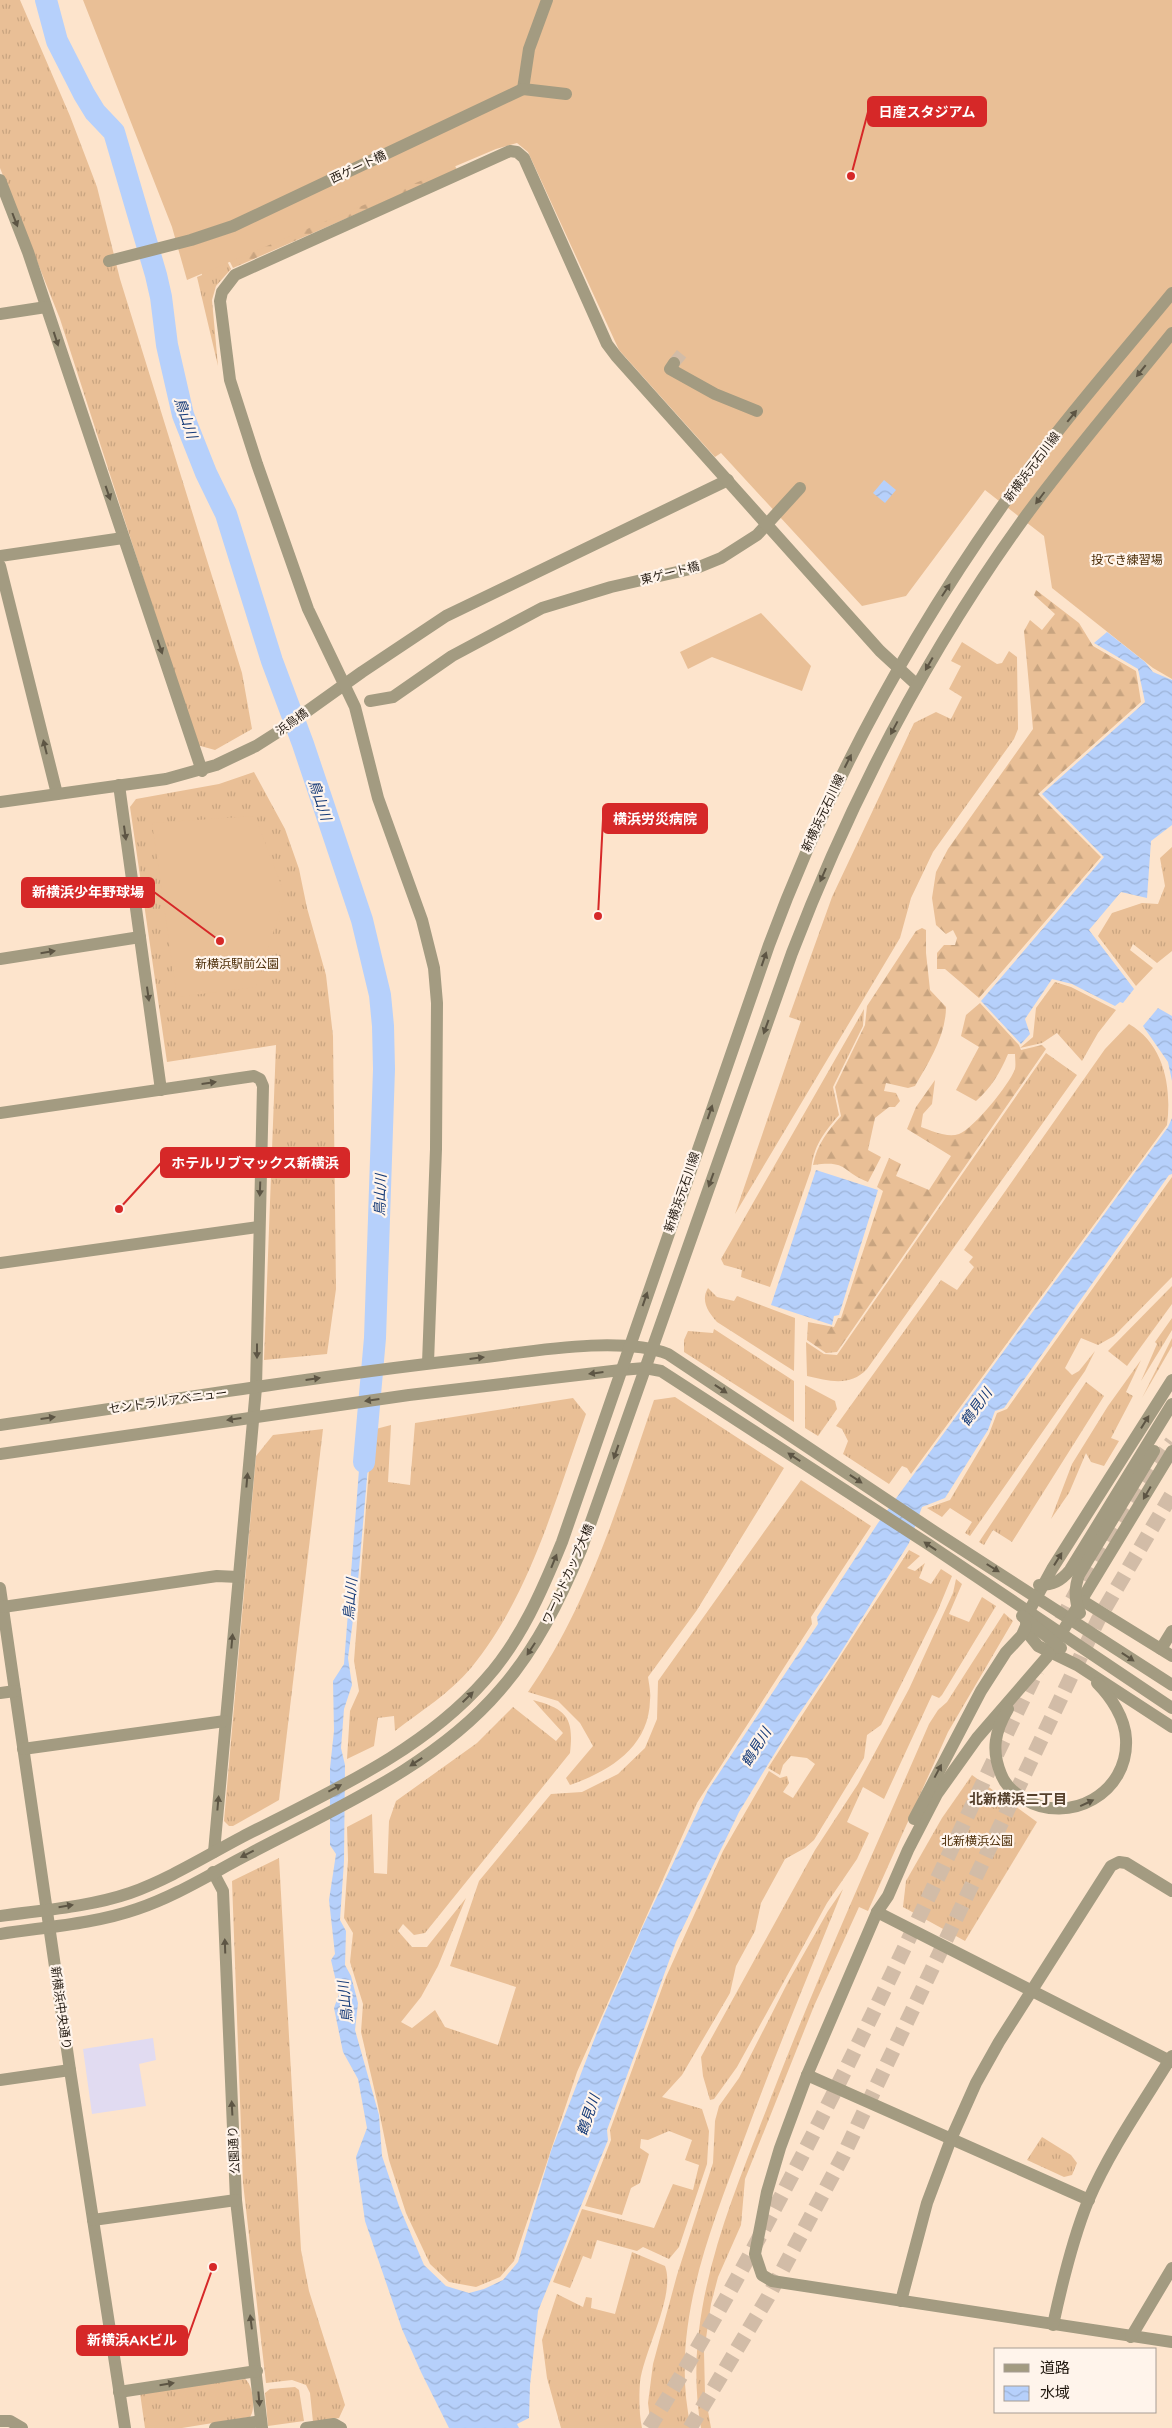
<svg xmlns="http://www.w3.org/2000/svg" width="1172" height="2428" font-family="'Varela Round','Noto Sans JP',sans-serif">
<style>
.education{fill:#e1dbf1}
.grass{fill:url(#grass-tufts)}
.forest{fill:url(#forest-firs)}
.garden{fill:#e9bf96}
.water{fill:url(#water-waves)}
.lines{fill:none;stroke-linecap:round;stroke-linejoin:round}
.river{stroke:#b6d0fb;stroke-width:22}
.minor-tunnel{stroke:#d2bca7;stroke-width:12;stroke-dasharray:12 6;stroke-linecap:butt}
.highway-tunnel{stroke:#d2bca7;stroke-width:15;stroke-dasharray:15 8;stroke-linecap:butt}
.minor{stroke:#a39b81;stroke-width:12}
.oneway{fill:#5d5544}
.labels{text-anchor:middle;stroke-width:4.5;stroke-linejoin:round;paint-order:stroke}
.street-label{font-size:12px;fill:#241b12;stroke:#fff4eb}
.park-label{font-size:12px;fill:#4c2d07;stroke:#fff4eb}
.water-label{font-size:14px;font-style:italic;fill:#163b78;stroke:#fff4eb}
.neighbourhood-label{font-size:14px;font-weight:bold;fill:#543f2b;stroke:#fff4eb}
.leader{fill:none;stroke:#d62828;stroke-width:2}
.callout-dot{fill:#d62828;stroke:#fff4eb;stroke-width:2}
.callout{fill:#d62828;stroke:#d62828;stroke-width:2}
.callout-label{font-size:14px;text-anchor:middle;font-weight:bold;fill:#fff}
</style>
<defs>
<pattern id="grass-tufts" width="24" height="20" patternUnits="userSpaceOnUse" patternTransform="scale(1.25)"><rect width="24" height="20" fill="#e9bf96"/><path d="M3 7l-1-3M5 7V3M7 7l1-3M15 17l-1-3M17 17v-4M19 17l1-3" fill="none" stroke="#c8a480"/></pattern>
<pattern id="forest-firs" width="22" height="20" patternUnits="userSpaceOnUse" patternTransform="scale(1.25)"><rect width="22" height="20" fill="#e9bf96"/><path d="M5 1l3.5 6h-7zM16 11l3.5 6h-7z" fill="#c8a480"/></pattern>
<pattern id="water-waves" width="16" height="10" patternUnits="userSpaceOnUse" patternTransform="scale(1.25)"><rect width="16" height="10" fill="#b6d0fb"/><path d="M0 5q4-4 8 0t8 0" fill="none" stroke="#9cb2d6"/></pattern>
</defs>
<rect width="100%" height="100%" fill="#fde4cc"/>
<path class="education" d="M153,2038L156,2060L139,2064L146,2106L92,2114L83,2049Z"/>
<g class="grass">
<path d="M0,0H20L70,116L97,187L120,279L242,673L252,729L215,750L197,745L60,319L0,168Z"/>
<path d="M222,251L231,269L216,286L212,300L218,366L197,277L202,275L199,259Z"/>
<path d="M962,642L997,664L1002,663L1009,651L1017,657L1018,729L1014,739L933,852L911,898L900,938L735,1214L801,1021L789,1017L832,897L914,723L936,712L951,719L962,697L949,689L961,666L951,661Z"/>
<path d="M254,772L285,829L299,869L307,908L326,975L333,1036L336,1289L327,1354L264,1360L276,1045L167,1062L130,807L136,799L219,784Z"/>
<path d="M1172,847V951L1157,963L1133,944L1130,950L1153,968L1136,986L1098,936L1112,913L1142,903L1158,904L1165,886L1160,858Z"/>
<path d="M1055,982L1071,987L1116,1010L1098,1033L1082,1061L1057,1033L1042,1043L1020,1048L1033,1037L1036,1008Z"/>
<path d="M864,1009L863,1026L833,1087L839,1115C823,1134 814,1145 811,1170L770,1287L741,1277L742,1270L724,1265L721,1259Z"/>
<path d="M1129,1024C1164,1044 1172,1087 1167,1125L911,1474L907,1468L902,1466L889,1484L843,1454L848,1441L842,1429L836,1426L941,1280L957,1290L974,1267L969,1262L973,1257L964,1250L1105,1049Z"/>
<path d="M1046,1053L1077,1075L867,1369C850,1387 829,1381 807,1376L806,1342L824,1354L837,1355Z"/>
<path d="M1172,1177V1277L1114,1336L1098,1345L1081,1338L1065,1368L1072,1375L1079,1371L1095,1351L1085,1371L970,1536L965,1533L972,1522L950,1508L942,1517L927,1508L950,1500L989,1434L997,1413L1007,1409Z"/>
<path d="M1172,1286V1304L1127,1366L1108,1351Z"/>
<path d="M708,1288L717,1297L734,1301L737,1296L795,1318L794,1371L717,1322C709,1313 700,1301 708,1288Z"/>
<path d="M1172,1318V1330L1141,1381L1157,1344L1155,1342Z"/>
<path d="M714,1329L794,1381V1422L684,1352V1340L688,1331L713,1333Z"/>
<path d="M1172,1338V1346L1142,1398Z"/>
<path d="M1141,1360L1126,1392L1133,1396L1111,1438L1119,1441L1104,1466L1091,1462L1086,1453L1069,1493L1051,1519L1072,1464L1108,1406Z"/>
<path d="M1086,1382L1104,1396L1012,1542L993,1530L984,1545L979,1542Z"/>
<path d="M805,1385L835,1401L837,1409L818,1436L805,1428Z"/>
<path d="M675,1397L784,1468L697,1610L648,1677C649,1684 651,1693 650,1700C649,1747 610,1771 570,1785L566,1778L593,1746L580,1723L558,1701L528,1692C589,1605 620,1499 654,1400Z"/>
<path d="M573,1398L586,1414C555,1500 530,1596 471,1668C450,1693 421,1711 395,1731L394,1716L378,1718L374,1746L347,1759L350,1711L359,1691L354,1661L372,1430L391,1425L388,1482L410,1485L415,1423Z"/>
<path d="M323,1429L279,1800L233,1826H229L224,1821L256,1456L273,1435Z"/>
<path d="M801,1480L871,1526L811,1617L812,1624L697,1803L577,2072L514,2261L500,2277L476,2287L449,2282L430,2264L406,2213L389,2160L377,2101L361,2032L363,2004L350,1962L353,1933L344,1918L348,1860L347,1827L372,1814L374,1873L387,1874L389,1821L396,1801L477,1743L513,1707L556,1741L563,1733L533,1700C567,1709 574,1718 570,1753L425,1933L414,1935L403,1924L398,1931L412,1947H427L466,1898L438,1966L421,1997L401,2022L412,2028L435,2010L445,2027L498,2045L516,1987L450,1966L479,1881L551,1794L582,1792L618,1774L645,1748L657,1719L658,1681Z"/>
<path d="M909,1550L920,1556L907,1568L915,1571L925,1563L919,1578L931,1584L941,1569L952,1576L938,1610L881,1725L867,1735L864,1758L814,1840L805,1848L785,1859L761,1903L755,1931L736,1966L730,1993L682,2075L662,2097L702,2109L709,2131L707,2164L679,2247L669,2259L643,2247L637,2251L597,2240L591,2259L583,2256L570,2288L553,2282L582,2209L654,2228L673,2184L693,2190L699,2165L685,2160L692,2140L669,2131L648,2140L641,2139L640,2148L649,2154L640,2183L631,2188L622,2215L585,2206L611,2140L610,2130L666,1977L723,1851L769,1771L780,1778L787,1776L789,1783L783,1792L793,1798L815,1764L807,1758L791,1756L783,1765L780,1775L768,1768Z"/>
<path d="M956,1579L962,1584L949,1614L969,1622L982,1597L996,1606L942,1695L939,1698L932,1695L884,1799L863,1787L847,1822L869,1833L857,1859L827,1903L737,2067L714,2099L710,2100L703,2076L701,2057L815,1850L858,1784L909,1689L953,1593Z"/>
<path d="M1004,1613L1013,1621L948,1732L868,1911L859,1907L814,2006L745,2179L741,2225L718,2277L711,2304L704,2352L705,2394L711,2428H701C681,2313 730,2205 770,2100C819,1972 875,1849 929,1724L938,1710L947,1702Z"/>
<path d="M972,1775L1037,1822L965,1941L903,1907L906,1881L942,1818Z"/>
<path d="M279,1858L301,2250L309,2291L345,2405L339,2418L313,2422L310,2393L306,2385L292,2380L266,2383L243,2183L232,1881Z"/>
<path d="M843,1889C809,1973 774,2057 743,2142C709,2233 669,2330 691,2428H651L648,2403L653,2364L677,2275L713,2163L715,2121L719,2106L739,2078L789,1980L828,1911Z"/>
<path d="M1042,2137L1071,2155L1077,2163L1072,2175L1064,2177L1027,2160Z"/>
<path d="M632,2252L665,2266C676,2295 644,2350 640,2382C639,2396 639,2414 642,2428H561L547,2378L542,2340L557,2294L583,2307L586,2297L592,2298L591,2308L615,2314Z"/>
<path d="M245,2379C253,2385 256,2409 250,2417L182,2428H145L140,2393Z"/>
<path d="M295,2387L299,2390L304,2421L268,2426L265,2393L270,2389Z"/>
</g>
<g class="forest">
<path d="M448,150L457,170L233,268L224,250Z"/>
<path d="M1036,590L1079,623L1093,646L1136,671L1141,702L1038,794L1101,857L979,998L945,969H937V953L944,945H955L957,938L953,930L946,934L936,925L932,898L936,872L948,849L1033,729L1024,631L1030,620L1042,630L1055,614L1034,595Z"/>
<path d="M922,928L926,930V953L930,990L946,1007C946,1035 929,1062 915,1086L908,1088L886,1083L884,1091L896,1093L900,1101L895,1107H889L875,1118L868,1150L881,1157L868,1182C840,1171 849,1160 813,1165C817,1144 828,1131 841,1116L835,1087L865,1025L867,1006L916,931Z"/>
<path d="M980,1003L1019,1045L1021,1050L1042,1045L1046,1049L837,1352L826,1353L807,1340L808,1322L834,1327L838,1318H841L883,1191L877,1187L889,1158L901,1164L896,1176L929,1190L951,1156L907,1129L916,1107L935,1080L932,1104L923,1114L921,1127C932,1131 947,1138 959,1134C974,1128 1009,1085 1015,1069C1016,1065 1015,1058 1015,1054H1008C1000,1073 991,1088 976,1101L956,1090L979,1047L961,1036L966,1015Z"/>
</g>
<g class="garden">
<path d="M83,0H1172V679L1153,668L1052,588L1044,536L985,490L906,596L862,606L721,453L715,457L619,350L528,152L517,143L496,149L187,280L172,227Z"/>
<path d="M761,613L811,666L802,691L712,657L688,669L680,652Z"/>
<path d="M255,816L285,895L256,987L177,997L152,823Z"/>
</g>
<g class="water">
<path d="M884,480L896,490L885,503L873,493Z"/>
<path d="M1107,632L1145,662L1153,672L1172,680V825L1151,841L1147,898L1121,892L1089,930L1134,989L1123,1003L1120,1002L1115,1006L1072,984L1052,979L1025,1019L1030,1034L1021,1044L981,1001L1104,857L1042,794L1145,702L1138,669L1094,643Z"/>
<path d="M1158,1008L1172,1016V1081L1168,1062L1143,1026Z"/>
<path d="M1172,1118V1174L1169,1175L1004,1408L995,1411L988,1430L945,1498L922,1507L909,1543L838,1657L797,1717L739,1812L676,1942L607,2130L608,2140L538,2311L530,2385L529,2418L517,2424L519,2428H449L421,2372L402,2329L365,2221L356,2157L367,2128L358,2079L343,2052L334,2008L339,1994L331,1960L335,1954L329,1900L336,1854L330,1845V1768L334,1731L333,1681L344,1664L362,1431L371,1432L358,1581L348,1658L352,1685L344,1709L341,1748L345,1765L344,1861L340,1920L346,1931L345,1965L351,1976L358,2003L355,2030L379,2115L382,2156L399,2206L424,2265L446,2286L469,2293L484,2289L503,2280L518,2262L551,2151L601,2022L643,1926L708,1790L818,1624L817,1617L878,1523L1168,1127Z"/>
<path d="M816,1170L878,1190L839,1315L834,1316L832,1325L771,1305Z"/>
</g>
<g class="lines">
<path class="river" d="M46,0L57,41L84,94L95,112L114,132L156,275L161,297L167,345L183,415L206,473L226,514L272,661L303,744L362,920L380,995L383,1026L384,1069L375,1338L364,1462"/>
<path class="minor-tunnel" d="M674,363L683,352"/>
<g class="highway-tunnel">
<path d="M1051,1641C1085,1572 1126,1504 1172,1442"/>
<path d="M649,2428C800,2187 912,1926 1037,1671"/>
<path d="M690,2428L768,2297L843,2156L1098,1620L1172,1494"/>
</g>
<g class="minor">
<path d="M547,0L529,49L523,89L566,94"/>
<path d="M0,180L28,252L202,771"/>
<path d="M109,261L191,240L233,226L523,89"/>
<path d="M0,314L46,307"/>
<path d="M674,363L670,369L715,394L757,411"/>
<path d="M0,556L123,538"/>
<path d="M0,566L57,794"/>
<path d="M370,701L393,697L452,656L542,608L611,587L699,567L721,558L757,535L800,488"/>
<path d="M119,785L161,1090"/>
<path d="M0,802L166,779L216,765L256,746L278,732L362,672L446,616L728,480"/>
<path d="M0,959L140,937"/>
<path d="M0,1113L254,1076L260,1079L263,1086L256,1388L214,1852"/>
<path d="M0,1263L258,1227"/>
<path d="M428,1363L436,1149L437,1003L434,968L422,920L378,798L355,707L308,609L257,464L230,380L220,301L222,292L235,275L510,151L517,152L524,158L607,344L616,356L880,651L917,685"/>
<path d="M1172,1380L1052,1569L1028,1613L1026,1622L1030,1636L1038,1646L1077,1665L1172,1727"/>
<path d="M0,1425C159,1402 317,1376 477,1358C529,1352 620,1335 668,1354L935,1532L1172,1685"/>
<path d="M1172,1451L1047,1657L977,1738L937,1794L908,1850L888,1896L877,1912L807,2075L780,2148L767,2192L755,2254L762,2275L772,2281L1172,2342"/>
<path d="M0,1454L409,1395L621,1370L645,1368L661,1371L928,1544L1172,1708"/>
<path d="M1039,1585C1053,1585 1061,1581 1070,1570L1172,1404"/>
<path d="M0,1588L70,2070L125,2428"/>
<path d="M1083,1601L1172,1656"/>
<path d="M3,1607L217,1576L238,1577"/>
<path d="M1080,1613C1074,1600 1074,1589 1079,1575L1154,1451"/>
<path d="M1022,1616L1061,1648"/>
<path d="M1161,1649L1172,1631"/>
<path d="M0,1693L15,1691"/>
<path d="M1008,1709C995,1731 991,1750 1001,1774C1005,1785 1014,1793 1024,1799C1069,1826 1129,1793 1126,1739C1125,1718 1111,1697 1097,1683"/>
<path d="M23,1749L225,1721"/>
<path d="M914,1819L981,1691L1006,1652L1022,1635L1026,1626"/>
<path d="M213,1872L223,1891L236,2200L262,2428"/>
<path d="M877,1912L1172,2062"/>
<path d="M0,1916C43,1910 89,1907 130,1893C169,1879 206,1856 242,1837C327,1793 421,1753 485,1680C521,1640 542,1591 562,1542L769,945C834,769 925,608 1037,458C1080,401 1127,348 1172,293"/>
<path d="M0,1934C45,1927 94,1924 137,1909C176,1896 212,1873 249,1854C336,1808 435,1766 500,1690C536,1649 560,1600 581,1550L792,953C851,799 928,651 1025,517C1071,454 1123,394 1172,333"/>
<path d="M807,2075L1089,2200"/>
<path d="M0,2080L70,2070"/>
<path d="M93,2220L236,2200"/>
<path d="M901,2301L927,2203L951,2139L976,2083L999,2042L1111,1866L1119,1862L1126,1863L1172,1891"/>
<path d="M1053,2325C1062,2283 1072,2241 1088,2201C1110,2150 1143,2103 1172,2056"/>
<path d="M1131,2337L1172,2268"/>
<path d="M119,2392L257,2371"/>
<path d="M0,2421H10L22,2428"/>
<path d="M215,2428L261,2421"/>
<path d="M306,2428L334,2424L341,2428"/>
</g>
</g>
<defs><path id="oneway-solid" d="M-6-.8H1V-3.2L6.5 0L1 3.2V.8H-6Z" transform="scale(1.25)"/></defs>
<g class="oneway">
<use href="#oneway-solid" transform="translate(15 220) rotate(69)"/>
<use href="#oneway-solid" transform="translate(56 339) rotate(72)"/>
<use href="#oneway-solid" transform="translate(1141 371) rotate(129)"/>
<use href="#oneway-solid" transform="translate(1072 416) rotate(-51)"/>
<use href="#oneway-solid" transform="translate(108 493) rotate(71)"/>
<use href="#oneway-solid" transform="translate(1040 498) rotate(127)"/>
<use href="#oneway-solid" transform="translate(946 590) rotate(-57)"/>
<use href="#oneway-solid" transform="translate(160 647) rotate(71)"/>
<use href="#oneway-solid" transform="translate(929 664) rotate(120)"/>
<use href="#oneway-solid" transform="translate(894 728) rotate(118)"/>
<use href="#oneway-solid" transform="translate(45 747) rotate(-104)"/>
<use href="#oneway-solid" transform="translate(848 761) rotate(-63)"/>
<use href="#oneway-solid" transform="translate(125 833) rotate(82)"/>
<use href="#oneway-solid" transform="translate(823 875) rotate(114)"/>
<use href="#oneway-solid" transform="translate(48 952) rotate(-9)"/>
<use href="#oneway-solid" transform="translate(764 959) rotate(-71)"/>
<use href="#oneway-solid" transform="translate(148 994) rotate(82)"/>
<use href="#oneway-solid" transform="translate(766 1027) rotate(110)"/>
<use href="#oneway-solid" transform="translate(209 1083) rotate(-8)"/>
<use href="#oneway-solid" transform="translate(710 1112) rotate(-71)"/>
<use href="#oneway-solid" transform="translate(711 1180) rotate(110)"/>
<use href="#oneway-solid" transform="translate(260 1189) rotate(92)"/>
<use href="#oneway-solid" transform="translate(645 1299) rotate(-71)"/>
<use href="#oneway-solid" transform="translate(257 1351) rotate(90)"/>
<use href="#oneway-solid" transform="translate(477 1358) rotate(-7)"/>
<use href="#oneway-solid" transform="translate(596 1373) rotate(173)"/>
<use href="#oneway-solid" transform="translate(313 1379) rotate(-8)"/>
<use href="#oneway-solid" transform="translate(721 1389) rotate(34)"/>
<use href="#oneway-solid" transform="translate(372 1400) rotate(172)"/>
<use href="#oneway-solid" transform="translate(48 1418) rotate(-8)"/>
<use href="#oneway-solid" transform="translate(234 1419) rotate(172)"/>
<use href="#oneway-solid" transform="translate(1145 1422) rotate(-58)"/>
<use href="#oneway-solid" transform="translate(616 1452) rotate(109)"/>
<use href="#oneway-solid" transform="translate(794 1457) rotate(-147)"/>
<use href="#oneway-solid" transform="translate(856 1479) rotate(34)"/>
<use href="#oneway-solid" transform="translate(247 1480) rotate(-85)"/>
<use href="#oneway-solid" transform="translate(1147 1493) rotate(120)"/>
<use href="#oneway-solid" transform="translate(930 1546) rotate(-146)"/>
<use href="#oneway-solid" transform="translate(1058 1559) rotate(-58)"/>
<use href="#oneway-solid" transform="translate(554 1561) rotate(-68)"/>
<use href="#oneway-solid" transform="translate(993 1568) rotate(32)"/>
<use href="#oneway-solid" transform="translate(232 1641) rotate(-85)"/>
<use href="#oneway-solid" transform="translate(531 1649) rotate(123)"/>
<use href="#oneway-solid" transform="translate(1128 1657) rotate(34)"/>
<use href="#oneway-solid" transform="translate(468 1697) rotate(-44)"/>
<use href="#oneway-solid" transform="translate(416 1762) rotate(147)"/>
<use href="#oneway-solid" transform="translate(938 1771) rotate(-62)"/>
<use href="#oneway-solid" transform="translate(335 1788) rotate(-28)"/>
<use href="#oneway-solid" transform="translate(218 1803) rotate(-85)"/>
<use href="#oneway-solid" transform="translate(1087 1803) rotate(-25)"/>
<use href="#oneway-solid" transform="translate(247 1854) rotate(153)"/>
<use href="#oneway-solid" transform="translate(66 1906) rotate(-9)"/>
<use href="#oneway-solid" transform="translate(225 1946) rotate(-92)"/>
<use href="#oneway-solid" transform="translate(232 2108) rotate(-93)"/>
<use href="#oneway-solid" transform="translate(251 2322) rotate(-97)"/>
<use href="#oneway-solid" transform="translate(167 2384) rotate(-9)"/>
<use href="#oneway-solid" transform="translate(259 2399) rotate(85)"/>
</g>
<g class="labels">
<g class="street-label">
<text transform="translate(358 167) rotate(-25)" y="4">西ゲート橋</text>
<text transform="translate(1032 467) rotate(-53)" y="4">新横浜元石川線</text>
<text transform="translate(670 573) rotate(-14)" y="4">東ゲート橋</text>
<text transform="translate(292 722) rotate(-36)" y="4">浜鳥橋</text>
<text transform="translate(823 813) rotate(-65)" y="4">新横浜元石川線</text>
<text transform="translate(682 1192) rotate(-71)" y="4">新横浜元石川線</text>
<text transform="translate(168 1401) rotate(-8)" y="4">セントラルアベニュー</text>
<text transform="translate(568 1574) rotate(-66)" y="4">ワールドカップ大橋</text>
<text transform="translate(61 2008) rotate(82)" y="4">新横浜中央通り</text>
<text transform="translate(234 2150) rotate(-93)" y="4">公園通り</text>
</g>
<g class="park-label">
<text x="1127" y="564">投てき練習場</text>
<text x="237" y="968">新横浜駅前公園</text>
<text x="977" y="1845">北新横浜公園</text>
</g>
<g class="water-label">
<text transform="translate(186 418) rotate(71)" y="5">鳥山川</text>
<text transform="translate(320 800) rotate(71)" y="5">鳥山川</text>
<text transform="translate(380 1195) rotate(-88)" y="5">鳥山川</text>
<text transform="translate(976 1407) rotate(-54)" y="5">鶴見川</text>
<text transform="translate(350 1599) rotate(-85)" y="5">鳥山川</text>
<text transform="translate(756 1747) rotate(-58)" y="5">鶴見川</text>
<text transform="translate(345 2002) rotate(-96)" y="5">鳥山川</text>
<text transform="translate(588 2115) rotate(-71)" y="5">鶴見川</text>
</g>
<g class="neighbourhood-label">
<text x="1018" y="1804">北新横浜二丁目</text>
</g>
</g>
<path class="leader" d="M851 176L868 112M598 916L603 819M220 941L154 892M119 1209L161 1163M213 2267L187 2340"/>
<g class="callout-dot">
<circle cx="851" cy="176" r="5"/>
<circle cx="598" cy="916" r="5"/>
<circle cx="220" cy="941" r="5"/>
<circle cx="119" cy="1209" r="5"/>
<circle cx="213" cy="2267" r="5"/>
</g>
<g class="callout">
<rect x="868" y="97" width="118" height="29" rx="5"/>
<rect x="603" y="804" width="104" height="29" rx="5"/>
<rect x="22" y="878" width="132" height="29" rx="5"/>
<rect x="161" y="1148" width="188" height="29" rx="5"/>
<rect x="77" y="2326" width="110" height="29" rx="5"/>
</g>
<g class="callout-label">
<text x="927" y="117">日産スタジアム</text>
<text x="655" y="824">横浜労災病院</text>
<text x="88" y="897">新横浜少年野球場</text>
<text x="255" y="1168">ホテルリブマックス新横浜</text>
<text x="132" y="2345">新横浜AKビル</text>
</g>
<rect x="994" y="2348" width="162" height="65" fill="#fff4eb" stroke="#a79d94"/>
<rect x="1004" y="2364" width="25" height="8" fill="#a39b81" stroke="#a79d94"/>
<text x="1040" y="2373" font-size="15" fill="#241b12">道路</text>
<rect x="1004" y="2386" width="25" height="15" fill="url(#water-waves)" stroke="#a79d94"/>
<text x="1040" y="2398" font-size="15" fill="#241b12">水域</text>
</svg>
